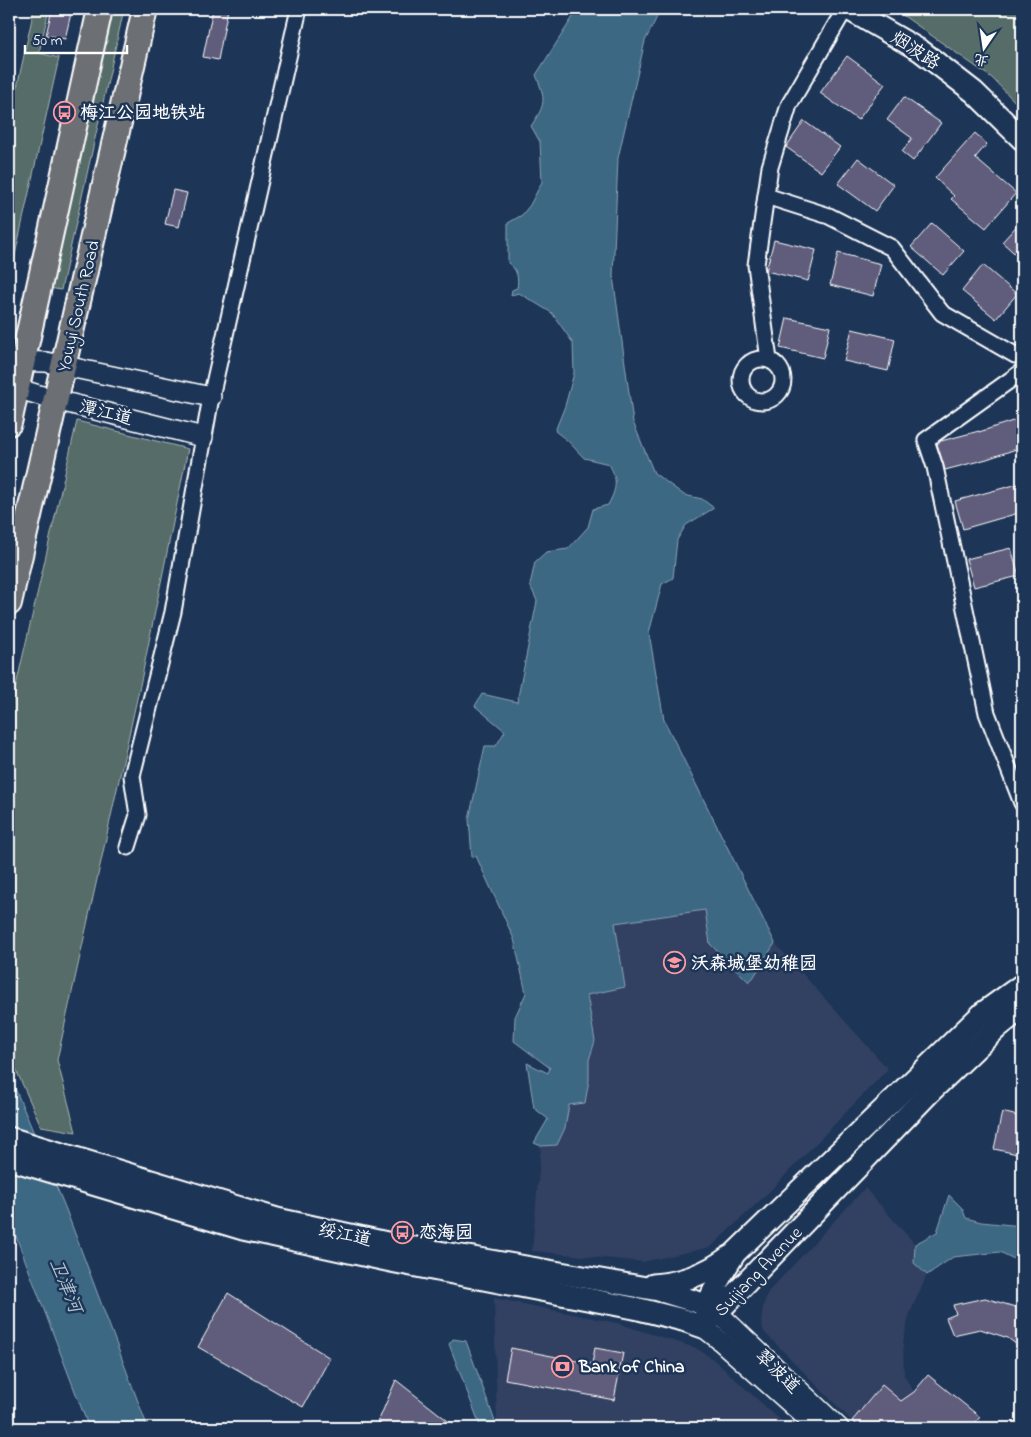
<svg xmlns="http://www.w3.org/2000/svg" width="1031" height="1437" font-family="'Indie Flower','LXGW WenKai TC',sans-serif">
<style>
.built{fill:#314162}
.green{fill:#576c67;stroke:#abb6b3}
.water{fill:#3d6884;stroke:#8ba4b5}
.building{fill:#605d7b;stroke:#fff}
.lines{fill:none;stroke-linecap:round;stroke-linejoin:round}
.minor-casing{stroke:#fff;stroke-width:19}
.tertiary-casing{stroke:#fff;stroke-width:22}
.secondary-casing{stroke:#fff;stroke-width:25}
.primary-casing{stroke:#fff;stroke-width:28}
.minor{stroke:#1d3557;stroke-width:15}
.tertiary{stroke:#1d3557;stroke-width:19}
.secondary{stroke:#1d3557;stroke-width:21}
.primary{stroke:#6c6f75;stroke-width:24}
.labels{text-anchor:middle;stroke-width:5;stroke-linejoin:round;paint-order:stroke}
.street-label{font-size:18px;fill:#fff;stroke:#1d3557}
.poi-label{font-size:18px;font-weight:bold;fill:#fff;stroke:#1d3557;text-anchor:start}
.water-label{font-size:19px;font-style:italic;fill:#b1c3ce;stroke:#1d3557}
</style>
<rect width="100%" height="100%" fill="#1d3557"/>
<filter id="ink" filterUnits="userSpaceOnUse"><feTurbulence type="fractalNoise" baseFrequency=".02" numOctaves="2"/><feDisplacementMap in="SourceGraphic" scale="10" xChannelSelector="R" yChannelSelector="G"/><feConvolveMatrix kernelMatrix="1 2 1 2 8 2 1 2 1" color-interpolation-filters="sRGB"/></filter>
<g filter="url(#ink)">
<g class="built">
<path d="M705,910L710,944L749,982L753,978L775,943L888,1069L768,1193L711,1247L643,1262L532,1251L541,1146L557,1145L569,1105L585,1103L589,1080V1060L595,1041L587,995L625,987L615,923Z"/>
<path d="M865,1188L915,1244V1263L927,1275L910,1313L903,1342L904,1375L914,1392L901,1401L882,1385L852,1421L764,1332L761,1322L763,1306L768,1292Z"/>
<path d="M494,1298L617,1323L696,1348L713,1359L789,1428H499L497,1427Z"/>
</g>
<g class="green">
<path d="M34,9H49L39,53L59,58L9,282V124Z"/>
<path d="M112,9H124L61,290L49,288Z"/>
<path d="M890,9H1022V109L992,78L901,14Z"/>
<path d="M77,421L188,449L142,676L57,1060L76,1132L41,1126L9,1054V716Z"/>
</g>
<g class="water">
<path d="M578,9H661L645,41L618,158L613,276L633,422L654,473L684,495L702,499L714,508L686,525L677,540L673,578L662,584L649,633L664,720L775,943L753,978L749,982L710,944L705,910L615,923L625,987L587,995L595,1041L589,1060V1080L585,1103L569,1105L565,1128L557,1145L541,1146L534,1143L548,1119L534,1108L527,1063L548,1073L550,1068L514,1041L515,1017L526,993L514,939L476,856L472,857L469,819L485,746H496L505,731L475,706L482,694L517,702L537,601L530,585L535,562L546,552L568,549L588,527L593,509L608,505C617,488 618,480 609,464L584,458L568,441L555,431L565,406L574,373L573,343L552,313L519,293L511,295L512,290L517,288C519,278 517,269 508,263V223L522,215L530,205L542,182L540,142L531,126C546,104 546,100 536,75Z"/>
<path d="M9,1074L65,1207L148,1428H89L9,1218Z"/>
<path d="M949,1195L962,1208L966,1218L981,1222L1022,1226V1263L1000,1252L953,1257L927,1275L914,1263L915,1244L937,1232Z"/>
<path d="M453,1339L466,1341L497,1427L499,1428H481L449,1344Z"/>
</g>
<g class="building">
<path d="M52,9H72L65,39L46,35Z"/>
<path d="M213,9H228L218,60L203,57Z"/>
<path d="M847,56L885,84L858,120L820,93Z"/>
<path d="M904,97L941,123L913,161L902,152L912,138L887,120Z"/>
<path d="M804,121L840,147L821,172L786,147Z"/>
<path d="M975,133L987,144L975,158L1016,193L986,228L951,199L954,196L935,178Z"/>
<path d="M858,158L894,185L875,211L838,184Z"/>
<path d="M173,190L187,193L179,227L165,224Z"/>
<path d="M1022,220V260L1002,242Z"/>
<path d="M932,223L964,251L943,275L911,247Z"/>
<path d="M774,240L816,250L808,281L766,271Z"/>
<path d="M838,253L881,264L873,296L830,285Z"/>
<path d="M983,265L1017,294L996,319L962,291Z"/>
<path d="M787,318L830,327L823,358L780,348Z"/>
<path d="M852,329L895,339L888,371L844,361Z"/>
<path d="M1022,418V447L987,459L945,470L937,444L941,441L979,431V432Z"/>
<path d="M1022,483V512L963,529L955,501Z"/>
<path d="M1011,548L1019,576L974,587L966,559Z"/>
<path d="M1002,1112L1022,1117V1155L994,1149Z"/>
<path d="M228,1293L330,1358L303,1407L198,1347Z"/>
<path d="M985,1298L1022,1309V1349L1008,1338L980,1329L953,1335L946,1318L956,1314L953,1305Z"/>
<path d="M511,1348L592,1364L595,1348L623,1353L614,1400L505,1379Z"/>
<path d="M928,1375L980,1417L971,1428H861L852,1421L882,1385L901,1401L914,1392Z"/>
<path d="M396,1380L457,1428H386L378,1422Z"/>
</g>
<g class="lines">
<defs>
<g id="minor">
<path d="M766,196L829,216L892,248L942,313L1015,355"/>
<circle cx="762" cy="380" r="21"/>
<path d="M769,360L756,265L770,167L789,105L845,9"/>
<path d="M1020,373L926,440L935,467L987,713L1022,803"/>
<path d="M128,847L138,815L132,776L173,612L211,397L299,9"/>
</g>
<g id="tertiary">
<path d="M9,361L46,362L211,397"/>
<path d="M9,386L56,400L203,437"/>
<path d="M718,1313L839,1428"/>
<path d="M703,1327L717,1338L818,1428"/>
</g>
<g id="secondary">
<path d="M848,9L921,51L974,92L1022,139"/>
<path d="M9,1138L277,1219L387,1243L658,1290L707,1305L718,1313"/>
<path d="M9,1159L243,1229L391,1261L639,1309L683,1320L703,1327"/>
<path d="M653,1285C682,1283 706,1274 729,1257"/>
<path d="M705,1317C710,1293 722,1273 735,1253L983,1013L1022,985"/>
<path d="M708,1322L929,1093L998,1027L1022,1008"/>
</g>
<g id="primary">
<path d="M9,423L100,9"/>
<path d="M9,603L145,9"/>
</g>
</defs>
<use href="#minor" class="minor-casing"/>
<use href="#tertiary" class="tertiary-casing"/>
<use href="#secondary" class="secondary-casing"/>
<use href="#primary" class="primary-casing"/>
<use href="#minor" class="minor"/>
<use href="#tertiary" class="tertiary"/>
<use href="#secondary" class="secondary"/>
<use href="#primary" class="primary"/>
</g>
</g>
<defs>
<symbol id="bus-ring" viewBox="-11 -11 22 22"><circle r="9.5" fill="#1d3557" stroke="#ff9aa2" stroke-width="1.5"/><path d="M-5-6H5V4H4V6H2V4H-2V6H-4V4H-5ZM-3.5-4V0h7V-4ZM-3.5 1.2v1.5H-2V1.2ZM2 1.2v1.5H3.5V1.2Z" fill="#ff9aa2"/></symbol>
<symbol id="school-ring" viewBox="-11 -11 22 22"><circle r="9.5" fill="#1d3557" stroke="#ff9aa2" stroke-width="1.5"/><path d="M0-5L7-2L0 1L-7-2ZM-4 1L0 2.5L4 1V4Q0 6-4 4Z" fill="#ff9aa2"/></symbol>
<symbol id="bank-ring" viewBox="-11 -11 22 22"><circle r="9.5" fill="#1d3557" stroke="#ff9aa2" stroke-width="1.5"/><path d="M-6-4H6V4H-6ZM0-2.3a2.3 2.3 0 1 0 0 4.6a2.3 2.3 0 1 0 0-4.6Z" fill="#ff9aa2"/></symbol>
</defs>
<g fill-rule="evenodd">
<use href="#bus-ring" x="52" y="100" width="25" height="25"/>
<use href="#school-ring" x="662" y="950" width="25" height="25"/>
<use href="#bus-ring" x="390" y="1220" width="25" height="25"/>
<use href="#bank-ring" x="550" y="1354" width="25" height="25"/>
</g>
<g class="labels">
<g class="street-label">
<text transform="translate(916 50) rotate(33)" y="6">烟波路</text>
<text transform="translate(78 306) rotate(-77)" y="6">Youyi South Road</text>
<text transform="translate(106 412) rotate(14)" y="6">潭江道</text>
<text transform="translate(345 1234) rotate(12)" y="6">绥江道</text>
<text transform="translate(758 1271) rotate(-46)" y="6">Suijiang Avenue</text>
<text transform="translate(778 1371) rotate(44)" y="6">翠波道</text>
</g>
<g class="poi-label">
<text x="80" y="118">梅江公园地铁站</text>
<text x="691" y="969">沃森城堡幼稚园</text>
<text x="419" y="1238">恋海园</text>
<text x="579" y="1372">Bank of China</text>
</g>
<g class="water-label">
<text transform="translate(67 1285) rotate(68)" y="7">卫津河</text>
</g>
</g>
<rect width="1031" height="1437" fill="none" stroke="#1d3557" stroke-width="30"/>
<rect x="15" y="15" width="1001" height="1407" fill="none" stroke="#fff" stroke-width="2" filter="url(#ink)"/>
<g transform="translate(984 48) rotate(193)" stroke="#1d3557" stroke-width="4" paint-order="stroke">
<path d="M0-4L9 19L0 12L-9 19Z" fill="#ffffff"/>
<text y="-8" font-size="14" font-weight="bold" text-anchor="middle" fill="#ffffff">北</text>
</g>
<path d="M25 45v8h102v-8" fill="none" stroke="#ffffff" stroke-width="2.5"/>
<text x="32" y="45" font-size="15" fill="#ffffff" stroke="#1d3557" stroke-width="4" paint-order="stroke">50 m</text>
</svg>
